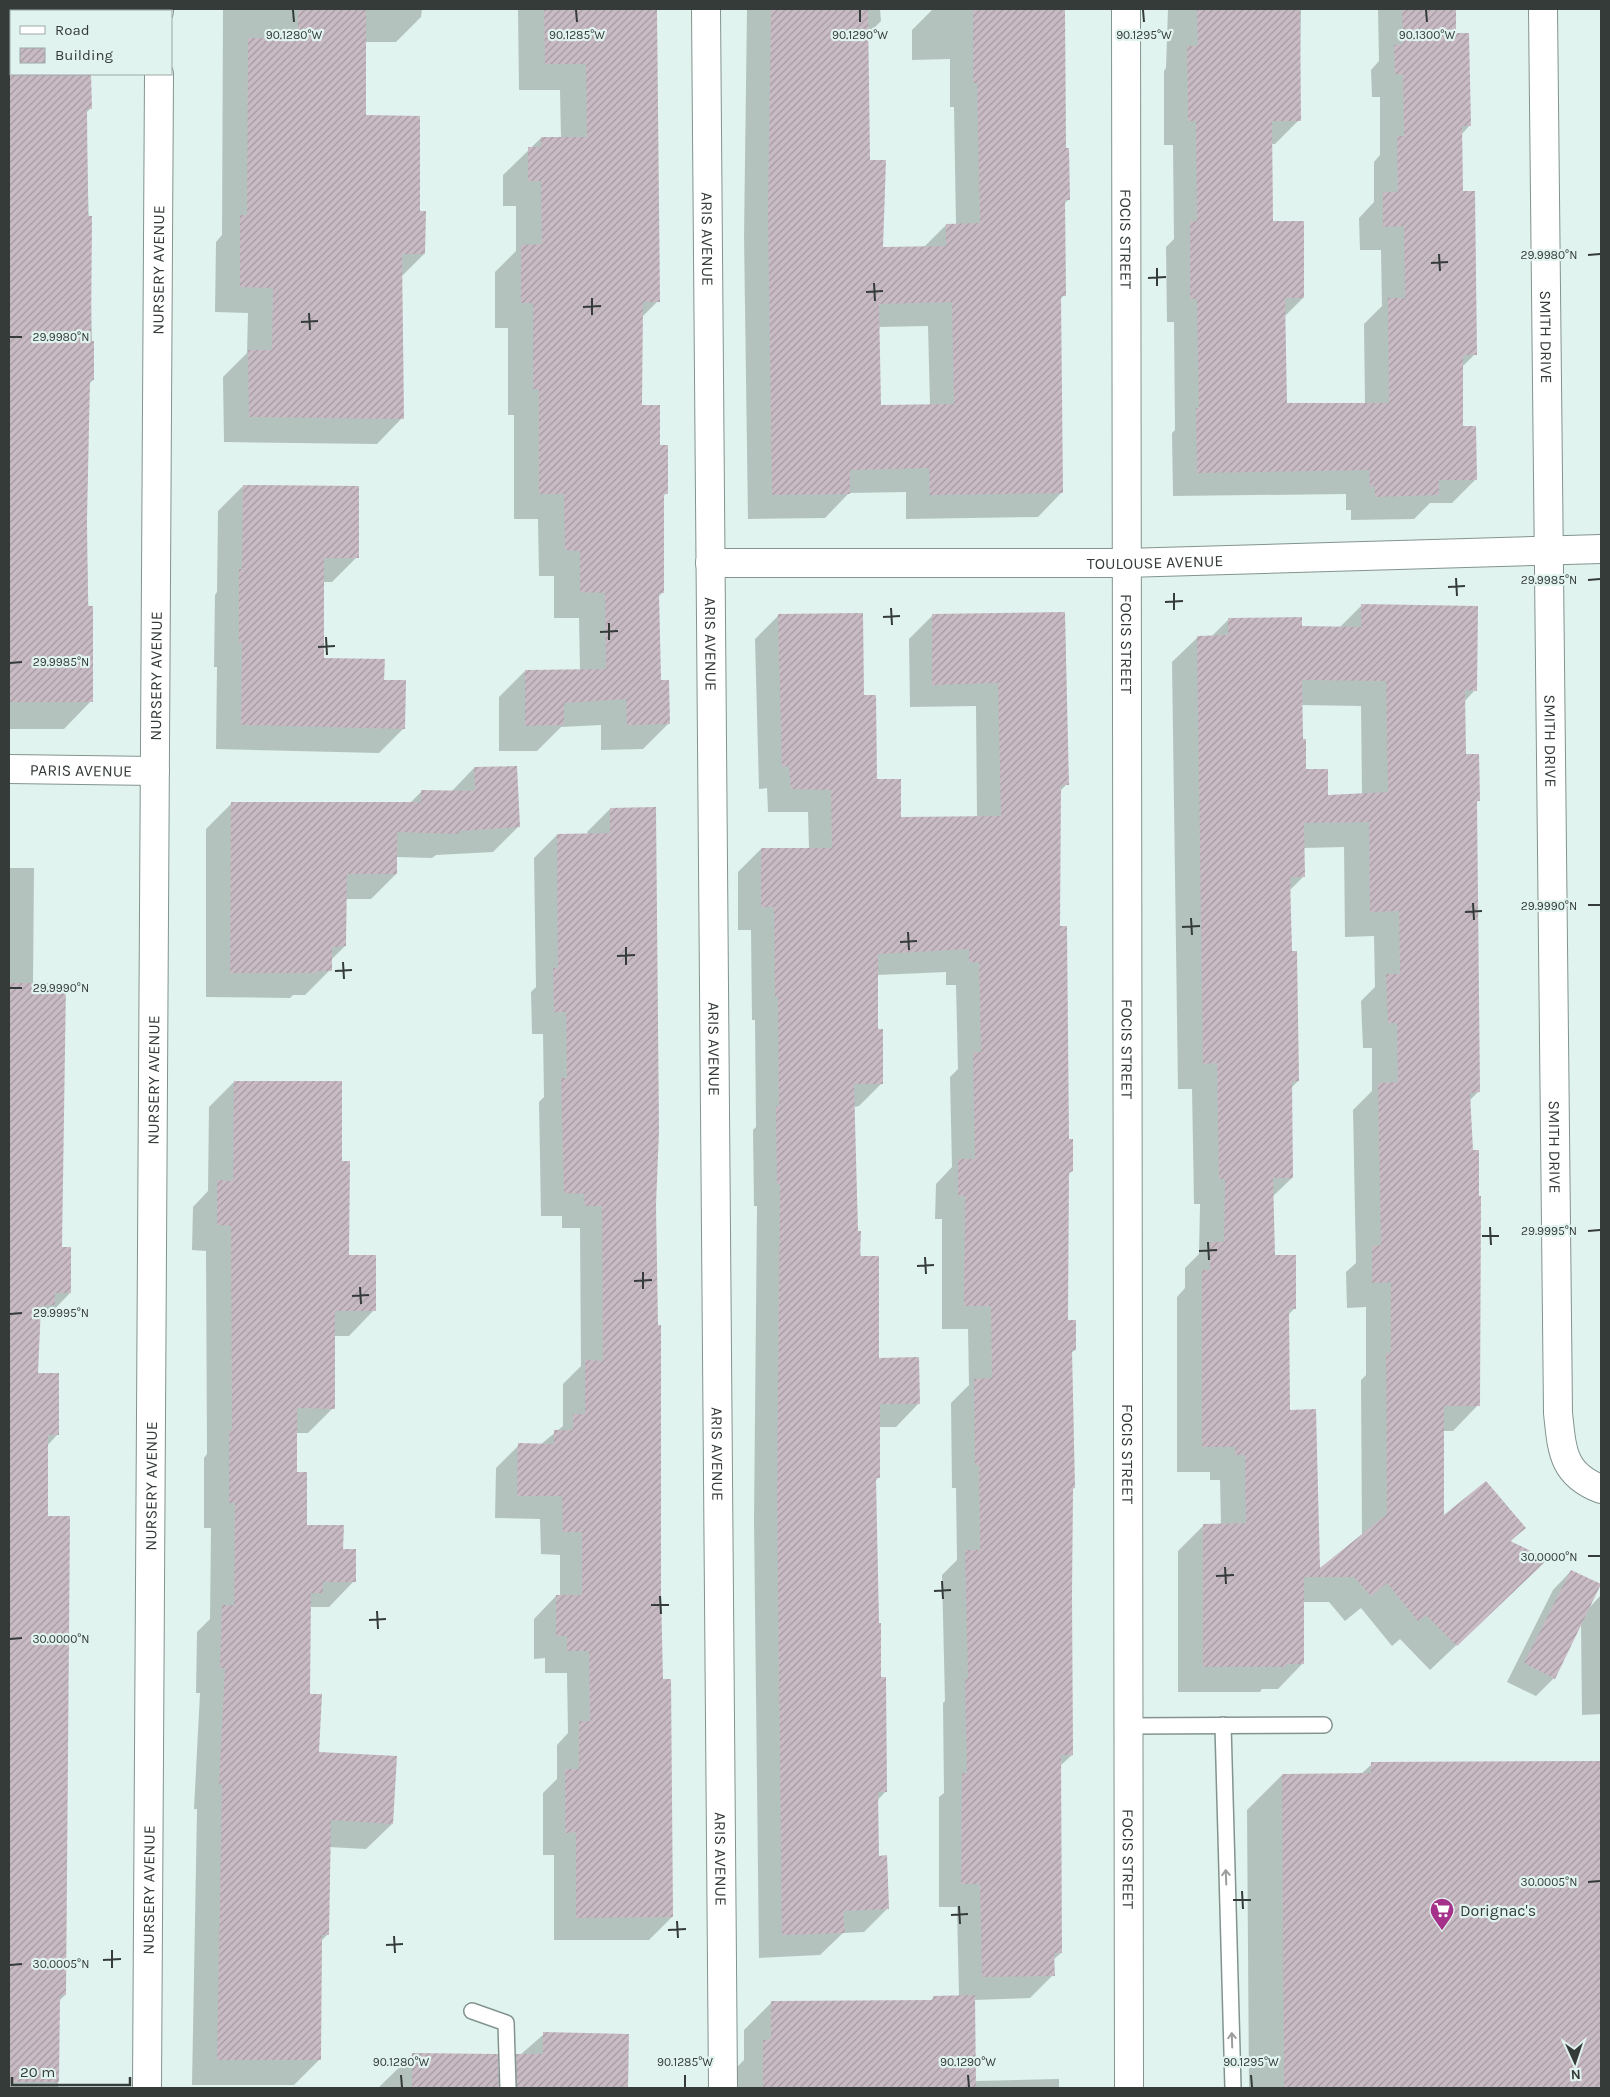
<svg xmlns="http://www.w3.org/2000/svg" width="1610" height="2097" font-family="Karla,sans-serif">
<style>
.shadow{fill:#0003;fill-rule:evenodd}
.building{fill:url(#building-hatch);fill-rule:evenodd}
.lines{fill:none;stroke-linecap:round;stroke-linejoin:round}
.service-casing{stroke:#83948f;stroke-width:18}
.minor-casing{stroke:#83948f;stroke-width:30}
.service{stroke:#fff;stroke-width:15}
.minor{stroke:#fff;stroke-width:28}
.oneway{stroke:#9a9d9c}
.ticks{fill:none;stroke:#343b39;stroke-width:2}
.labels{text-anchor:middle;stroke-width:4.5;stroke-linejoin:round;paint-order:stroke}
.street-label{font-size:16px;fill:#343b39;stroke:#e1f3ee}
.poi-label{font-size:16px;fill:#343b39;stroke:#e1f3ee;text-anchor:start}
.ticks-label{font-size:12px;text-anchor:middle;fill:#343b39;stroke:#e1f3ee;stroke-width:4.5;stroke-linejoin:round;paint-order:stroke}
</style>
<defs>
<pattern id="building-hatch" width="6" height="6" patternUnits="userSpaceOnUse" patternTransform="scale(1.25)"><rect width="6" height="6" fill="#c9bbc4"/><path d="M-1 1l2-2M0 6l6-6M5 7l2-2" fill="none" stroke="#a499a0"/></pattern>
</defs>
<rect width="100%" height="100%" fill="#e1f3ee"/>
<g class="shadow">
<path d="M9,9H91V11H11V74H91L90,109L86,113L93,380L89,384L86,520L91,701L64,729H9Z"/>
<path d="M223,9H422L421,17L396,42H365V116L419,212L424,254L401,277L402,418L377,444L224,442L223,377L247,353L248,313L215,312L216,242L222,235Z"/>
<path d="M518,9H655L658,301L641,318V406L659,446L666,493L663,497V592L658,597L660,681L669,723L643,749L601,750V725L561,727L537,751H499V697L525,671H580L579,618H554V576H539L538,519H514V415H508V328H495V272L516,251V206H503V175L541,138H561L560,90H519Z"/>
<path d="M747,9H880L881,21L867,35L869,161L882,248L924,247L946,225H956L954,107H950V59L912,60V30L933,9H1064V150L1069,199L1064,204V295L1060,300L1062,492L1038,517L906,519V492L849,493L825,518L748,519L744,236ZM928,326L930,405L879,406L878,327Z"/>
<path d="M1168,9H1301L1299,120L1275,144H1271V222L1303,298L1284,317L1285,405L1365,404L1364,324L1382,306L1381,250H1360L1359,218L1374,202V162L1380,155V97H1372L1371,70L1379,61L1378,9H1455V34L1470,125L1461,135L1462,192L1475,354L1461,368L1462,427L1476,479L1452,503H1430L1414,519L1351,520V510H1346V494L1173,496L1172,433L1175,430L1174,322H1167L1166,247L1174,239L1173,145H1164V71L1166,68Z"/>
<path d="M243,486L357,557L332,582H323V659L383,681L404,728L379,753L216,749L217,667H214L215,595L217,592L218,511Z"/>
<path d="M1361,606L1475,690L1464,702L1465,756L1478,801L1476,803L1478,1092L1469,1101L1478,1405L1453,1431H1443V1518L1524,1528L1510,1542L1521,1584L1430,1670L1400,1639L1392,1646L1361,1608L1345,1621L1329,1602H1303V1663L1278,1689H1262L1260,1692H1178V1551L1204,1525H1221L1220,1480H1210V1472H1177V1297L1185,1288V1268L1199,1254L1200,1204H1194L1192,1089H1178L1172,662L1198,637H1211L1229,619L1301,627L1339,628ZM1301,705L1361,706L1362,795L1327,797L1305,770ZM1344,847L1345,937L1374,936L1375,987L1361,1001L1363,1048H1372V1091L1353,1110L1356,1263L1346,1272L1347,1308L1366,1307V1375L1361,1380L1362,1536L1319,1571L1288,1411V1315L1295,1308L1274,1256L1272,1197L1292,1178L1291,1088L1298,1081L1289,891L1303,877V848Z"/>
<path d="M1063,613L1067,784L1059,792V927L1068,1140L1072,1171L1068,1175L1067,1322L1075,1350L1070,1354L1074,1488L1071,1490L1072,1755L1060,1766L1061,1953L1053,1960V1975L1030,1998L974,2000L975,2081L1059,2079V2088H736V2068L744,2060V2030L771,2003L929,2002L934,1997L959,1996L957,1907H939V1797L944,1793L943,1703L945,1701L942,1575L957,1560L956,1488H952L951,1403L969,1385L968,1329H942V1219H935L936,1184L952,1167L950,1077L958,1069L956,985H946V972L877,975V1030L882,1083L859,1106L854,1107L857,1232L878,1359L919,1403L896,1427H879V1477L875,1481L880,1678L886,1791L877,1801L878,1857L888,1908L864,1932L843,1933L820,1955L759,1958L754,1520L757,1206H754L753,1130L756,1127L755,1020H752L751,930H738V872L761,849H809L808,812H768L767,788L759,789L755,639L779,615L862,697L876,780L900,818H977L976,706L910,707L909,639L932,616Z"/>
<path d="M474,768L518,827L493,852L436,855L432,858L396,857V874L371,899H346L345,946L331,960L330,970L305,995H293L290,998L206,997V829L232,803H410L422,791L451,792Z"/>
<path d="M610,809L655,1205L662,1680L672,1917L649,1940H554V1855H543V1793L557,1779V1745L568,1733L567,1673H545V1658L534,1659V1619L556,1596H560V1555L541,1554L540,1519L495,1518L496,1468L519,1445H540L563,1426V1384L581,1366L580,1228H562V1216H541L539,1102L544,1097L543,1034H532L531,992L536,987L534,858L557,835H588L587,832Z"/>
<path d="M9,868H34L33,984L61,1248L70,1293L45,1319L40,1318L37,1374L57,1435L47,1446V1517L65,1995L58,2002V2088H9Z"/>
<path d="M234,1082L340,1163L348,1256L374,1310L349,1336H333V1408L308,1433H296V1473L306,1526L342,1551L354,1581L329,1607H309L308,1695L318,1753L392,1824L366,1849L329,1847L328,1934L320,1942L319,2060L294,2085H192L197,1809H194L200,1693H196L197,1632L210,1619L211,1528H204V1458L207,1454L206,1251L192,1250L193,1207L208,1191L209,1107Z"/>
<path d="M1571,1571L1589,1608L1601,1595V1714L1582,1715L1581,1623L1554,1678L1536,1696L1507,1682L1553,1590Z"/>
<path d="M1601,1762V2088H1249L1247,1810L1282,1775L1361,1774L1372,1764Z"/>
<path d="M544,2034L628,2036L627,2088H378L413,2054L497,2075Z"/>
</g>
<g class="building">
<path d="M298,9H366V115L420,116V211H426L425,254H402L404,419L249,417L248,350H272L273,288L240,287V215H247L248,38H298Z"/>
<path d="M544,9H657L660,302H643L642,405H660V445H668V494H664V593H659L661,680H669L670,724L627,725L626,699L564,703V725L525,726V670L606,669L605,593L580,592V551L565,550L564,494H539V389H533V303H521V245L542,244L541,181H528V147H541V137H587L586,64H545Z"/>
<path d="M771,9H868L870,160H886L883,247L946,246V224L980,223L977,83H973V9H1065L1066,148H1069L1070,200H1065L1066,296H1061L1063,493L930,495L929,468L850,470V494L772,495L768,211ZM952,302L954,404L881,405L879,304Z"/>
<path d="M1197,9H1300L1301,121H1272L1273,221H1304V298H1285L1287,403H1389L1388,298H1405L1404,226L1383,227V192H1398L1397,136H1404L1403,74H1395L1394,45L1403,44L1402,9H1456V33H1469L1471,126H1462L1463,191H1475L1477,355H1463V426H1476L1477,480H1439V495L1375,497V486L1370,487L1369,470L1197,473L1196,408H1199L1197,299H1190V221H1197L1196,121H1188L1187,46H1198Z"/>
<path d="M9,74H91L92,109H87L88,216H92L91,341H94V380H90L87,520L88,606H93V702H9Z"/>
<path d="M243,485L359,486V558H324V658L385,659L384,680H406L405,729L241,725L242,643H239V569H242Z"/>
<path d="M1361,604L1478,606L1477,691L1465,690L1466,754H1479L1480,801H1477L1480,1092L1470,1093L1473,1150H1479V1196H1481L1480,1406H1444V1515L1486,1481L1526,1528L1510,1541L1548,1559L1457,1646L1426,1615L1418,1621L1387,1583L1371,1596L1354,1577H1304V1664H1286V1667H1203V1524L1246,1523L1245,1455H1235V1447H1202V1270H1210V1242H1224L1225,1179H1219L1217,1063L1203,1064L1197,636L1228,635V618L1302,617V626L1361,627ZM1302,680L1386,681L1388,792L1328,795V769H1306V739H1303ZM1369,822L1370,912L1399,911L1400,974H1386L1388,1023H1397L1398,1082L1378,1083L1381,1245L1372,1246V1283L1391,1282V1353H1386L1387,1514L1320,1568L1316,1409L1290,1410L1289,1309H1296V1255H1275L1273,1178H1293L1292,1081H1299L1297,951H1292L1290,877H1305L1304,823Z"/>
<path d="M1065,612L1069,785H1061L1060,926H1067L1069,1139H1073V1171L1069,1172L1068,1320H1076V1350H1072L1075,1488H1073L1072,1595L1073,1755H1061L1062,1953H1054L1055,1976L982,1977L980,1884H961L962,1773H967L965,1679H968L965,1550H980L979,1465H975L974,1379L992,1378L991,1306H964L965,1196H958V1159H975L973,1052H981L979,962H969V949L878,954V1029H883V1084H854L858,1231H861L860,1256H879V1358L919,1357L920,1404H880V1478H876L879,1623H881V1677H886L887,1792H878L879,1856L887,1855L889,1909L843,1911L845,1933L782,1935L777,1496L780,1184H777L776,1106H779L778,997H775L774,907H761V848H832L831,790L791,789L789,766L782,767L778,614L863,613L864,695H876L877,779H901V817L1001,816L998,683L932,685V614Z"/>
<path d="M517,766L520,827L459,831V834L397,832V874H347L346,946L332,947V971H317L316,973H230L231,802H421V790L475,791L474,767Z"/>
<path d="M656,807L659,1131L656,1205L658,1325H661V1594L663,1679H671L673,1917L576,1918V1832L565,1833V1769H579V1721H590L589,1651H567V1636H556V1595H582V1532H563L562,1496H517L518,1443L554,1444V1430H573V1414H585V1360L603,1361L602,1206H585L584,1194L564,1193L561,1078H567L566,1012H554L553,968H558L557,834L610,833V808Z"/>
<path d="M9,983H66L62,1247H71V1293H55V1305L41,1306L38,1373H59V1435H48V1516H70L66,1995H60L59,2082H9Z"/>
<path d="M234,1081H342V1161H350L349,1255H376V1311H335V1409L297,1408V1472H307V1525H344L343,1549H356V1582H323V1593H311L310,1694H322L319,1752L397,1756L393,1824L331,1820L329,1935H322L321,2060H217L222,1784H219L225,1668H220L222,1605H234L235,1503H229V1431H232L231,1226L217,1225V1180L233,1181Z"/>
<path d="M1571,1570L1601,1584L1555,1679L1524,1663Z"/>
<path d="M1601,1761V2088H1284L1282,1774L1371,1773V1762Z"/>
<path d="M975,1995L976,2088H763V2040L771,2039V2001L933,2000V1996Z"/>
<path d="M543,2032L629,2034L628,2088H517L516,2054H543Z"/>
<path d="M412,2053L498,2054L499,2088H412Z"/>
</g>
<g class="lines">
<defs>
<g id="service">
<path d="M1223,1725L1233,2088"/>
<path d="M1128,1726L1324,1725"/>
<path d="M472,2011L506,2023L508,2088"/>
</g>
<g id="minor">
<path id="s1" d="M706,9L723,2088"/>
<path id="s2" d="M1126,9L1129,2088"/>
<path id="s3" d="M1543,9L1558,1413C1562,1450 1562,1474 1601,1489"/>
<path d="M159,11V9"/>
<path id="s4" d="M710,563H1125L1601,549"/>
<path id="s5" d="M9,769L155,771"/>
<path id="s6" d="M147,2088L159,74"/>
</g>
</defs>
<use href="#service" class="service-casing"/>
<use href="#minor" class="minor-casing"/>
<use href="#service" class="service"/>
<use href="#minor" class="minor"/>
</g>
<defs><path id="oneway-shaft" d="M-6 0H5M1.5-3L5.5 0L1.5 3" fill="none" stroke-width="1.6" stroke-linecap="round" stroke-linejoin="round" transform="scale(1.25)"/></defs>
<g class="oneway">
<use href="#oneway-shaft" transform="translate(1226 1877) rotate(-92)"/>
<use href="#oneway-shaft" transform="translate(1232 2040) rotate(-92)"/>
</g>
<path class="ticks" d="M293,10L294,22M576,10L577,22M860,10V22M1143,10L1144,22M1426,10L1427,22M1439,254L1440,271M1588,255L1600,254M1431,263L1448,262M1157,268V286M1148,278L1166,277M874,283L875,301M866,292L883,291M592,298V315M583,307L601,306M309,313L310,330M301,322L318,321M10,337H22M1456,578L1457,596M1588,580L1600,579M1448,587L1465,586M1174,593V610M1165,602L1183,601M891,608L892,625M883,617L900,616M609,623V640M600,632L618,631M326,637L327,655M318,647L335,646M10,663L22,662M1473,903L1474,920M1588,905H1600M1465,912L1482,911M1191,918L1192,935M1182,927L1200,926M908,932L909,950M900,942L917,941M626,947V965M617,956L635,955M343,962L344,979M335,971L352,970M10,988H22M1490,1227L1491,1245M1588,1231L1600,1230M1482,1236H1499M1208,1242L1209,1260M1199,1251L1217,1250M925,1257L926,1274M917,1266L934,1265M643,1272V1289M634,1281L652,1280M360,1287L361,1304M352,1296L369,1295M10,1314L22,1313M1588,1556H1600M1225,1567L1226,1584M1216,1576L1234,1575M942,1581L943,1599M934,1591L951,1590M660,1596L661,1614M651,1605H669M377,1611L378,1629M369,1620L386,1619M10,1639L22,1638M1588,1882L1600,1881M1242,1891L1243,1909M1233,1900H1251M959,1906L960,1924M951,1915L968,1914M677,1921L678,1938M668,1930L686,1929M394,1936L395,1953M386,1945L403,1944M112,1950V1968M103,1960L121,1959M10,1965L22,1964M401,2075L402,2087M685,2075V2087M968,2075L969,2087M1251,2075L1252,2087"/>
<defs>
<symbol id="supermarket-pin" viewBox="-11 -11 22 30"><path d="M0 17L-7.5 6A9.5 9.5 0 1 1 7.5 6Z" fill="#a5318b" stroke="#e1f3ee"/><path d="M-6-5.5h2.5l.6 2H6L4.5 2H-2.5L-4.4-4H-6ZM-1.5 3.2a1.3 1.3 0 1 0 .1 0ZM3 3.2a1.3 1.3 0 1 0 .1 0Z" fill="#fff"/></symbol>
</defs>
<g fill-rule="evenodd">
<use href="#supermarket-pin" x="1428" y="1896" width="28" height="38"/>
</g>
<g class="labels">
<g class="street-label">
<text dy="6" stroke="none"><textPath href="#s1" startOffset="230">ARIS AVENUE</textPath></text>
<text dy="6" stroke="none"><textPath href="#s2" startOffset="230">FOCIS STREET</textPath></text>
<text dy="6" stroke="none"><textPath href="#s6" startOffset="1818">NURSERY AVENUE</textPath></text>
<text dy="6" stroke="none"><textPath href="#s3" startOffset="328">SMITH DRIVE</textPath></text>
<text dy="6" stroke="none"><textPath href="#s4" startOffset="445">TOULOUSE AVENUE</textPath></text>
<text dy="6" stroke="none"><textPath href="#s1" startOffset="635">ARIS AVENUE</textPath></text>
<text dy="6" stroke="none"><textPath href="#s2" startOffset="635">FOCIS STREET</textPath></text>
<text dy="6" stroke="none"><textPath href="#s6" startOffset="1412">NURSERY AVENUE</textPath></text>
<text dy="6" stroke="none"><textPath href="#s3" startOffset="732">SMITH DRIVE</textPath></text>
<text dy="6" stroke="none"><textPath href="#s5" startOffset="72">PARIS AVENUE</textPath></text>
<text dy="6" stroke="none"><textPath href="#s1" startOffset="1040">ARIS AVENUE</textPath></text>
<text dy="6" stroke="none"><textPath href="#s2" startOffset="1040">FOCIS STREET</textPath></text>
<text dy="6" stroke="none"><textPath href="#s6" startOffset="1008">NURSERY AVENUE</textPath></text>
<text dy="6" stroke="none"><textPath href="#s3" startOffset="1138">SMITH DRIVE</textPath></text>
<text dy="6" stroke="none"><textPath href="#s1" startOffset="1445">ARIS AVENUE</textPath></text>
<text dy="6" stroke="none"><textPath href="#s2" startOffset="1445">FOCIS STREET</textPath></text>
<text dy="6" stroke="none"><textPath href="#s6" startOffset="602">NURSERY AVENUE</textPath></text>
<text dy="6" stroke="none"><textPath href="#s1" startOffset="1850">ARIS AVENUE</textPath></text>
<text dy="6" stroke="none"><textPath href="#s2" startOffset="1850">FOCIS STREET</textPath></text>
<text dy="6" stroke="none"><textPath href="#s6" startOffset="198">NURSERY AVENUE</textPath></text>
</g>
<g class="poi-label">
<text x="1460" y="1916">Dorignac's</text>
</g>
</g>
<g class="ticks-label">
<text x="1144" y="39">90.1295°W</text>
<text x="294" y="39">90.1280°W</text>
<text x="577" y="39">90.1285°W</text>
<text x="860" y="39">90.1290°W</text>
<text x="1427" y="39">90.1300°W</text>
<text x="1549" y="259">29.9980°N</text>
<text x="61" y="341">29.9980°N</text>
<text x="1549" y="584">29.9985°N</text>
<text x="61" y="666">29.9985°N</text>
<text x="1549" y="910">29.9990°N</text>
<text x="61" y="992">29.9990°N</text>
<text x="1549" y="1235">29.9995°N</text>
<text x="61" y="1317">29.9995°N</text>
<text x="1549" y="1561">30.0000°N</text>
<text x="61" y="1643">30.0000°N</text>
<text x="1549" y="1886">30.0005°N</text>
<text x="61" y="1968">30.0005°N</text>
<text x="401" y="2066">90.1280°W</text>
<text x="685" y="2066">90.1285°W</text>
<text x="968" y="2066">90.1290°W</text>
<text x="1251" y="2066">90.1295°W</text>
</g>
<rect width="1610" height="2097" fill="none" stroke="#343b39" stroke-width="20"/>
<rect x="10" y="10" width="162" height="65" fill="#e1f3ee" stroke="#9ca9a6"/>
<rect x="20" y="26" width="25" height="8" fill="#ffffff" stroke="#9ca9a6"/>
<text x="55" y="35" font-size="15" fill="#343b39">Road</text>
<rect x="20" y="48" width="25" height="15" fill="url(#building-hatch)" stroke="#9ca9a6"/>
<text x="55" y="60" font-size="15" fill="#343b39">Building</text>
<g transform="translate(1575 2062) rotate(177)" stroke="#e1f3ee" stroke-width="4" paint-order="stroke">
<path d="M0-4L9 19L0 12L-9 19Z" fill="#343b39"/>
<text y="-8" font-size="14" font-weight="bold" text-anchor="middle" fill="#343b39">N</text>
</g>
<path d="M12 2077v8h118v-8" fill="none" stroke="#343b39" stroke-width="2.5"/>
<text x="20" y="2077" font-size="15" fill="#343b39" stroke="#e1f3ee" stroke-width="4" paint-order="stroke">20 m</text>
</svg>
